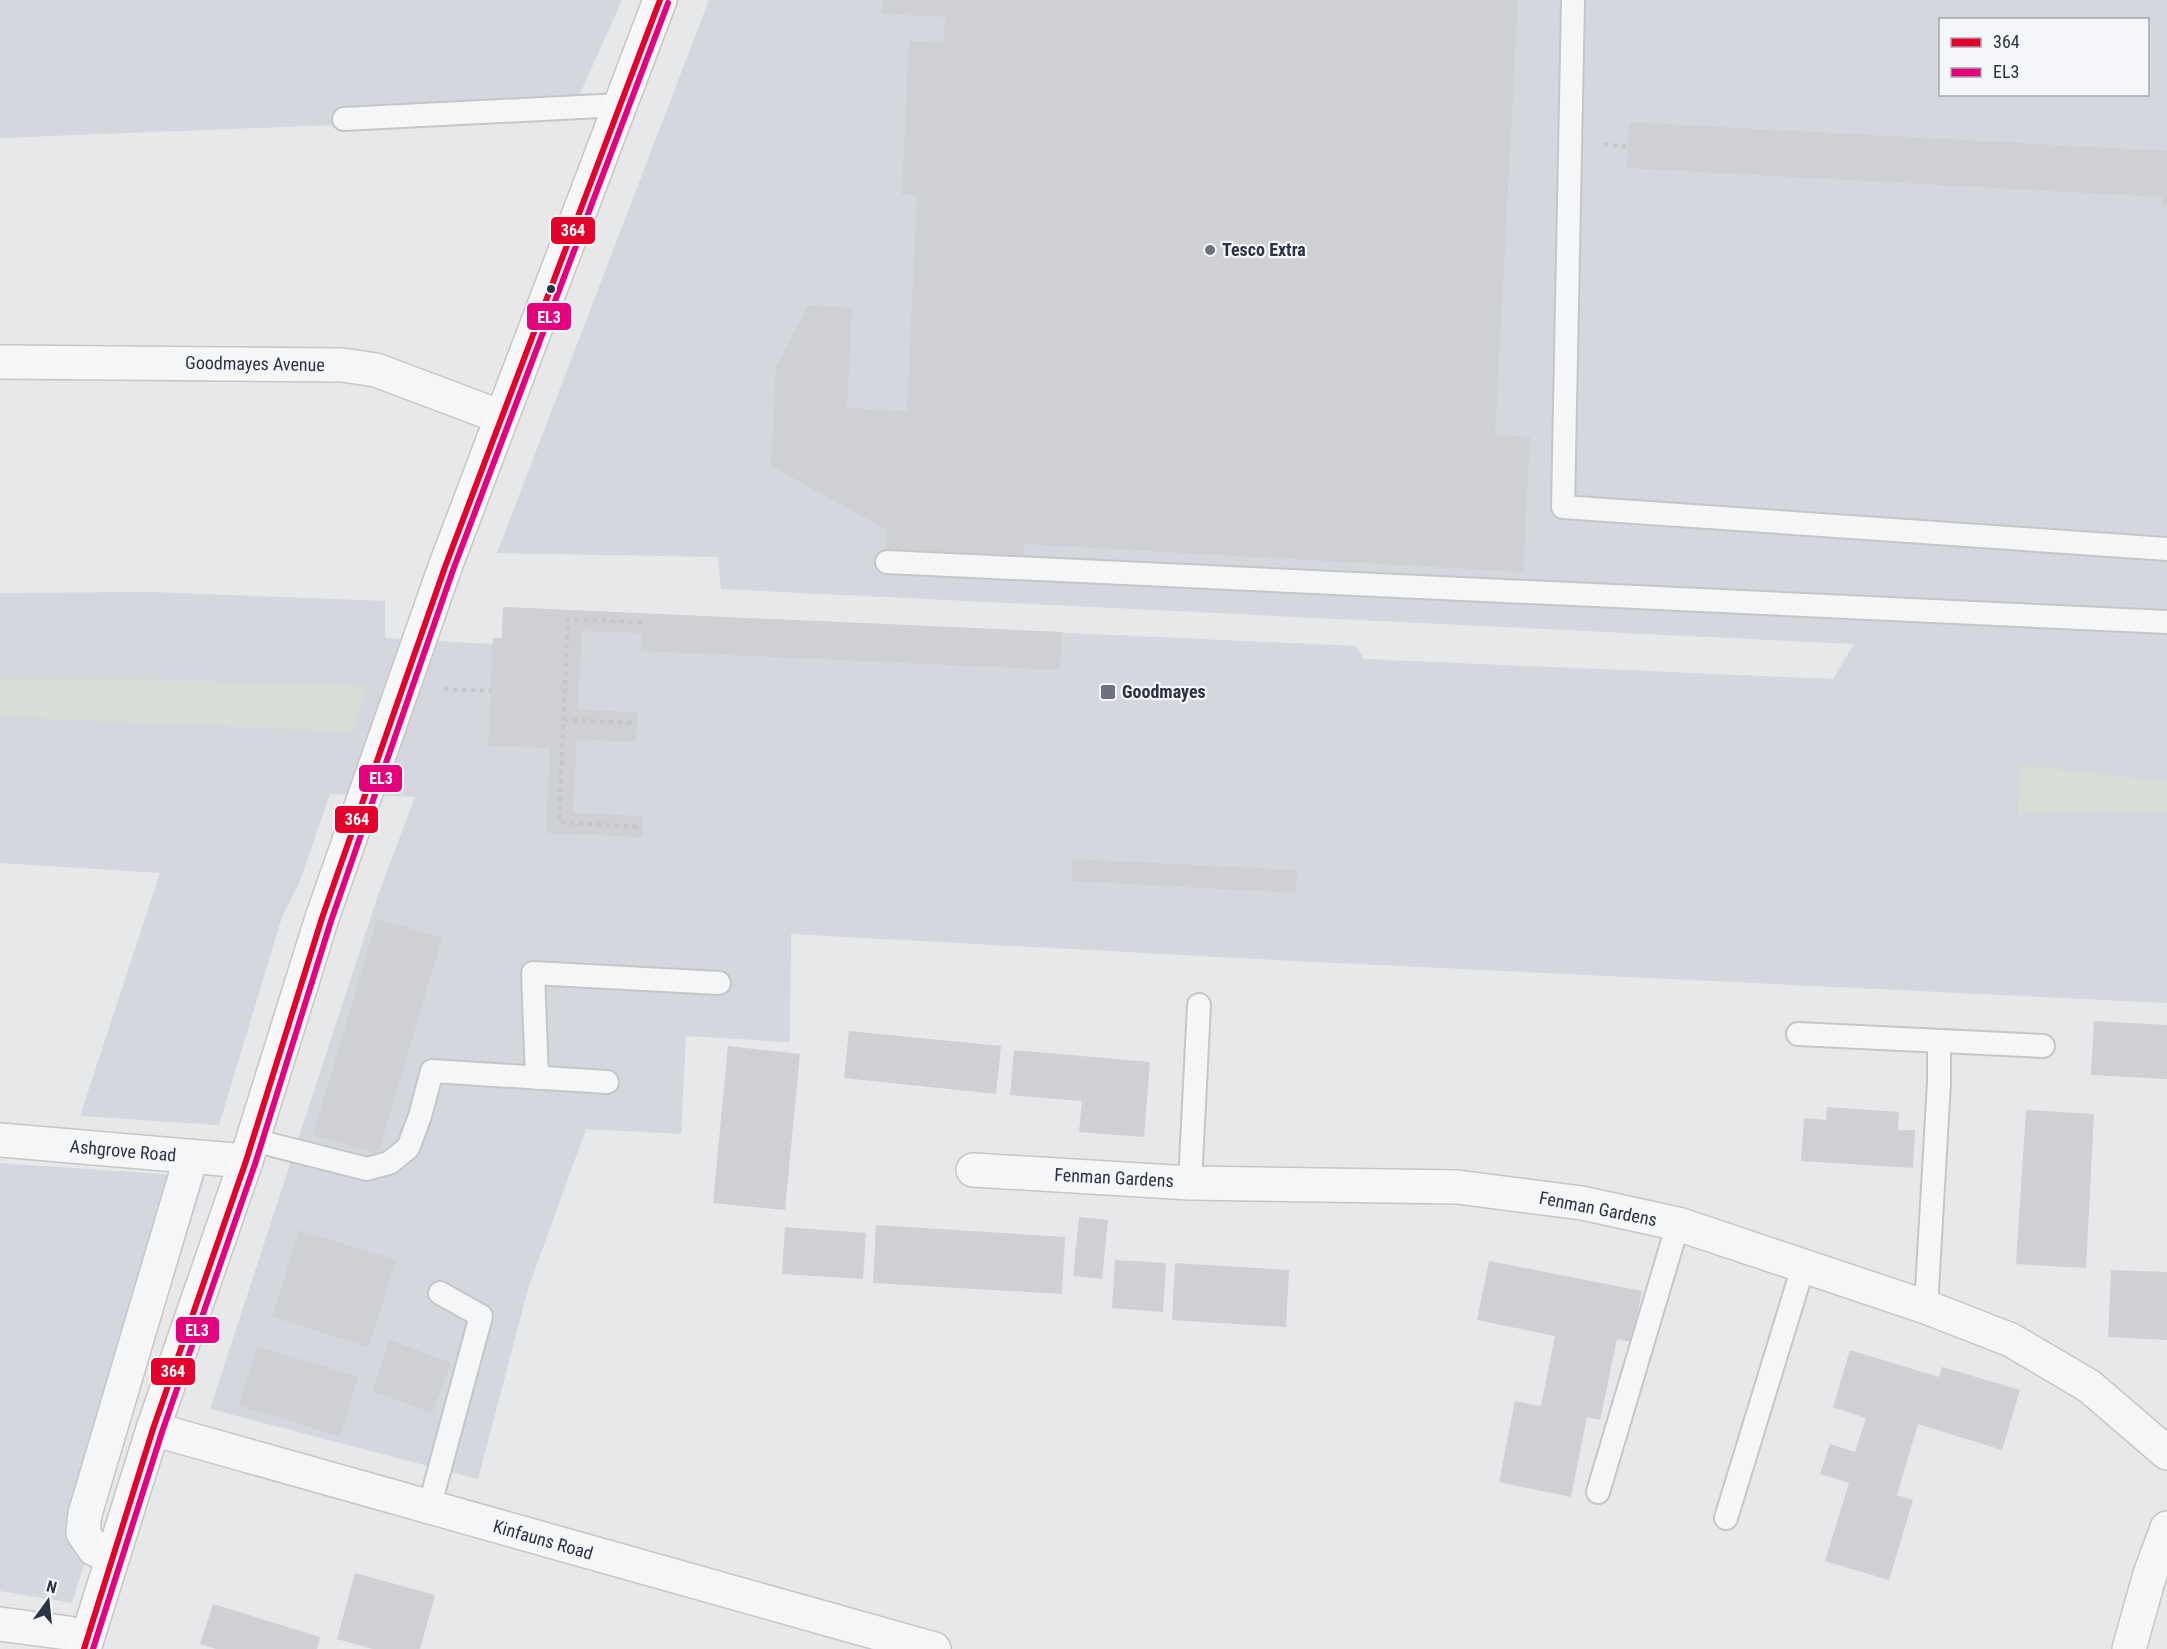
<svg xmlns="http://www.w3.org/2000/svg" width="2167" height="1649" font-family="'Roboto Condensed',sans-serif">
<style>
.built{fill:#d4d7dd;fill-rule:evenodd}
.green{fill:#d6ded6}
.building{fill:#ced0d3}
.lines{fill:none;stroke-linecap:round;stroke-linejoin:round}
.service-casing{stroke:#c4c6c8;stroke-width:26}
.minor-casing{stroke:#c4c6c8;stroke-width:36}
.secondary-casing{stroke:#c4c6c8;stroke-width:36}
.path{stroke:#c5c6ca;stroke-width:4;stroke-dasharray:4.5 4.5;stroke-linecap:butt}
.service{stroke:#f5f6f7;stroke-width:22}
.minor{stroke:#f5f6f7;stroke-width:33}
.secondary{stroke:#f8f8f8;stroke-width:33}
.bus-1-casing{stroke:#f4f6f9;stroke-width:10}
.bus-2-casing{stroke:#f4f6f9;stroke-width:10}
.bus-1{stroke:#e4002b;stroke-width:6}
.bus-2{stroke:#e5007d;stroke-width:6}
.poi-dot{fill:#6c737f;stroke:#f4f6f9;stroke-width:2}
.bus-dot{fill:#2b3445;stroke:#f4f6f9;stroke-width:2}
.labels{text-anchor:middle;stroke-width:4.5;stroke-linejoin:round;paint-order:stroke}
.poi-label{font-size:18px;font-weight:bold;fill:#2b3445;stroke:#f4f6f9;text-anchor:start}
.street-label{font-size:18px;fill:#2b3445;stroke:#f4f6f9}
.line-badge{stroke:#f4f6f9;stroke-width:2}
.badge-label{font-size:16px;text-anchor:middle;font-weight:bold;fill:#fff}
</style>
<rect width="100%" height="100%" fill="#e6e8ea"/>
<g class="built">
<path d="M0,0H622L570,116L0,138Z"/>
<path d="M709,0H2167V1003L1257,959L791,934L790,1042L686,1036L681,1134L586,1129L528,1289L478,1479L210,1409L378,895L415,797L330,794L300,881L282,917L219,1125L80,1116L160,873L0,863V593L152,592L385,601V638L493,644V638H502L503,607L1356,646L1364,659L1833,679L1854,644L721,589L718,557L497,553ZM1940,20H2148V94H1940Z"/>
<path d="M0,1163L205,1177L72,1603L0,1591Z"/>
</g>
<g class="green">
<path d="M0,679H148L368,686L352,732L0,717Z"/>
<path d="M2021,765L2167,781V814L2109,811L2018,815Z"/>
</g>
<g class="building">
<path d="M883,0H1518L1495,435L1530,437L1523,572L1024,544L1023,563L886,555L887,530L771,466L776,368L808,305L852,308L847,408L907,411L917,195H902L909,41L944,42L945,17L882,14Z"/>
<path d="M1629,122L2167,151V205H2162V197L1627,168Z"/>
<path d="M503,607L1062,632L1060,670L641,651V633L582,631L578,710L637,712L636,742L577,739L573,813L643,816L642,837L546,833L550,748L488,746L493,638H502Z"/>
<path d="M1073,859L1297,870L1296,893L1072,881Z"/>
<path d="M377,919L442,938L378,1154L313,1135Z"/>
<path d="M2094,1021L2167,1025V1079L2091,1075Z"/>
<path d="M849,1031L1001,1046L996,1094L844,1078Z"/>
<path d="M728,1046L800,1054L785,1210L713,1203Z"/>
<path d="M1014,1050L1150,1062L1144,1137L1079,1132L1082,1101L1010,1095Z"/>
<path d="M1827,1107L1899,1112L1898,1130H1915L1913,1168L1801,1161L1804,1118L1826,1120Z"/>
<path d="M2026,1110L2094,1114L2086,1268L2016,1264Z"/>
<path d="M1079,1217L1108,1220L1102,1279L1073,1276Z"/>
<path d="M876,1225L1065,1237L1062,1294L873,1283Z"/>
<path d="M785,1227L866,1233L863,1279L782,1274Z"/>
<path d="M299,1230L396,1260L369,1347L272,1317Z"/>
<path d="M1115,1260L1166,1263L1163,1312L1112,1308Z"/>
<path d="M1489,1261L1642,1291L1632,1342L1617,1339L1600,1420L1587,1417L1571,1497L1499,1482L1515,1401L1541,1406L1555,1336L1477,1320Z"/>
<path d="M1175,1263L1289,1270L1286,1327L1172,1320Z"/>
<path d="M2111,1270L2167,1272V1340L2108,1337Z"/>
<path d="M390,1340L451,1363L432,1413L372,1391Z"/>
<path d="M257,1346L358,1377L340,1437L239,1405Z"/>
<path d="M1850,1350L1939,1377L1942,1367L2020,1390L2002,1450L1918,1424L1897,1495L1913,1500L1889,1580L1825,1561L1849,1483L1820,1474L1830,1444L1855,1452L1866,1418L1833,1407Z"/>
<path d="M355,1573L435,1595L420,1649H373L337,1639Z"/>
<path d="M213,1604L320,1637L317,1649H216L200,1644Z"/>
</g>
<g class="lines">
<defs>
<g id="service">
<path d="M1573,0L1563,507L2167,549"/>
<path d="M344,119L620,105"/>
<path d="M887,562L2167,622"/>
<path d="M1798,1034L2043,1046"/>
<path d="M537,1078L533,973L719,983"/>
<path d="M253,1140L367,1169L389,1163L408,1148L420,1116L432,1071L607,1082"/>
<path d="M1190,1183L1199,1005"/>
<path d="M1926,1307L1939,1083V1041"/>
<path d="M1598,1492L1678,1224"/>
<path d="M429,1508L481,1316L440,1293"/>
<path d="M1726,1518L1803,1267"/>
</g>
<g id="minor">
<path d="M0,362L342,365L376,370L501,417"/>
<path d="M0,1140L246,1161"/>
<path d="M973,1170L1190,1183L1457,1187L1582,1203L1678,1224L1926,1307L2011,1340L2089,1386L2167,1453"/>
<path d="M153,1429L934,1649"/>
<path d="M113,1556L94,1549L83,1533L85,1514L191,1157"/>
<path d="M0,1624L68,1633L87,1638"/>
<path d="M2129,1649L2150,1574L2167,1528"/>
</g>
<path id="secondary" d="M84,1649L153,1429L246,1161L322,918L445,567L660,0"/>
</defs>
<use href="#service" class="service-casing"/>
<use href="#minor" class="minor-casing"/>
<use href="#secondary" class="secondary-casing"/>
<g class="path">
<path d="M1604,144L1628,147"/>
<path d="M642,622L568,619L559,822L642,827"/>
<path d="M444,689L491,691"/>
<path d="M564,720L637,723"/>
</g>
<use href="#service" class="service"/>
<use href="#minor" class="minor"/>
<use href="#secondary" class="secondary"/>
<defs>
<path id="bus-1" d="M84,1649L153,1429L246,1161L322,918L445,567L660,0"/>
<path id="bus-2" d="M93,1649L162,1432L255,1164L331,921L453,570L668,3"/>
</defs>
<use href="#bus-1" class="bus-1-casing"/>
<use href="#bus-2" class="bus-2-casing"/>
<use href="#bus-1" class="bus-1"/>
<use href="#bus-2" class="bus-2"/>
</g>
<g class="poi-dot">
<circle cx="1210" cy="250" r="6"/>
<rect x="1100" y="684" width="16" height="16" rx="3"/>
</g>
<circle class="bus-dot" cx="551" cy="289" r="5"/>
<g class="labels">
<g class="poi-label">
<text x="1222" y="256">Tesco Extra</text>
<text x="1122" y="698">Goodmayes</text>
</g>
<g class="street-label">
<text transform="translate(255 364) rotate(1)" y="6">Goodmayes Avenue</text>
<text transform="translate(123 1151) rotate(5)" y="6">Ashgrove Road</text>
<text transform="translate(1114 1178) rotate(3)" y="6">Fenman Gardens</text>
<text transform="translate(1598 1209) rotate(11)" y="6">Fenman Gardens</text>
<text transform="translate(543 1540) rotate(16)" y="6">Kinfauns Road</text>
</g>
</g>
<g class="line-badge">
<rect x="550" y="216" width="46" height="29" rx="6" fill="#e4002b"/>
<rect x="526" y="302" width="46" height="29" rx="6" fill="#e5007d"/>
<rect x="358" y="764" width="45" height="29" rx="6" fill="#e5007d"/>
<rect x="334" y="805" width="45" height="29" rx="6" fill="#e4002b"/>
<rect x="175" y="1316" width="45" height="28" rx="6" fill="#e5007d"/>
<rect x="150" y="1357" width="46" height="29" rx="6" fill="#e4002b"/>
</g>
<g class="badge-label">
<text x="573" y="236">364</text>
<text x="549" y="323">EL3</text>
<text x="381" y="784">EL3</text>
<text x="357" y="825">364</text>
<text x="197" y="1336">EL3</text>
<text x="173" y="1377">364</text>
</g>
<rect x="1939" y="18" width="210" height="78" fill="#f4f6f9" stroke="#a4a8b1" stroke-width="1.5"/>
<rect x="1951" y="38" width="30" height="9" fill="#e4002b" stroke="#a4a8b1" stroke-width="1.5"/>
<text x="1993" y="48" font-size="18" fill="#2b3445">364</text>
<rect x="1951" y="68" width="30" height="9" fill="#e5007d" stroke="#a4a8b1" stroke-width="1.5"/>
<text x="1993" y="78" font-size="18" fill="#2b3445">EL3</text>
<g transform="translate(48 1601) rotate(15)" stroke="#f4f6f9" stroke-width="4.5" paint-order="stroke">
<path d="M0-4.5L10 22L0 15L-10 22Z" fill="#2b3445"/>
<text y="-9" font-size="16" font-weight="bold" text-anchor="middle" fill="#2b3445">N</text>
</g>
</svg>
